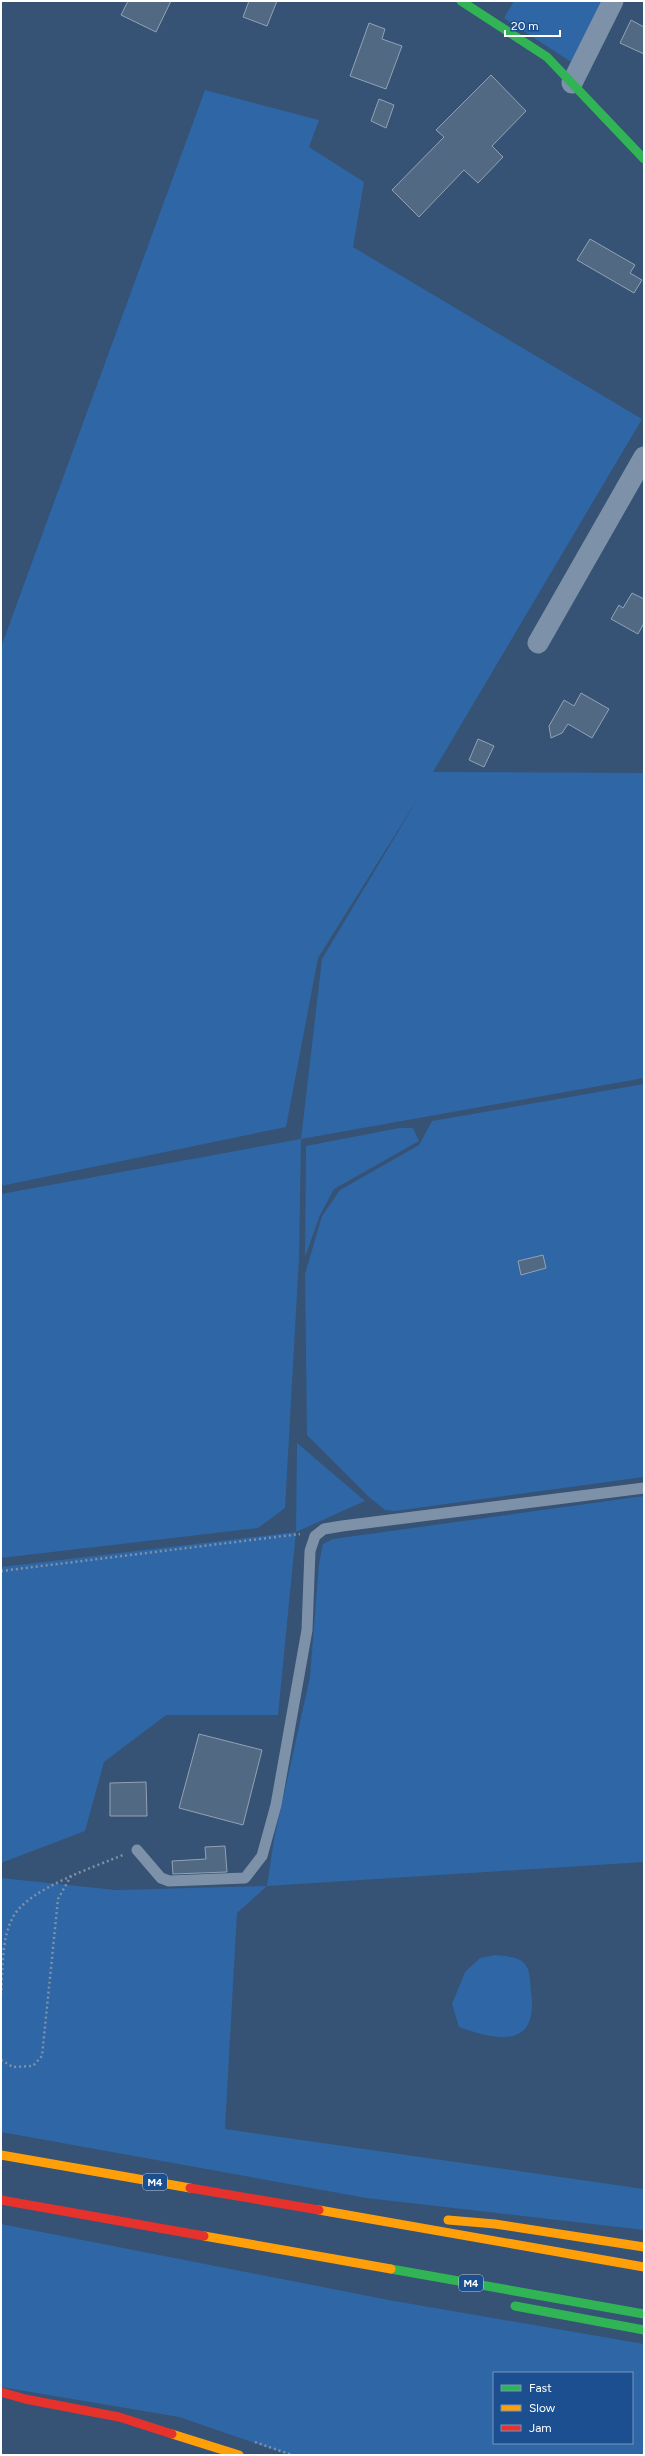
<svg xmlns="http://www.w3.org/2000/svg" width="645" height="2456" font-family="Figtree,sans-serif">
<style>
.green{fill:#2f66a5;fill-rule:evenodd}
.building{fill:#526984;stroke:#92a2b6}
.lines{fill:none;stroke-linecap:round;stroke-linejoin:round}
.path{stroke:#7d92a8;stroke-width:2.5;stroke-dasharray:2 3;stroke-linecap:butt}
.lane{stroke:#7d92a8;stroke-width:11}
.street{stroke:#7d92a8;stroke-width:21}
.fast{stroke:#30b455;stroke-width:9}
.slow{stroke:#ff9f0a;stroke-width:9}
.jam{stroke:#e5322d;stroke-width:9}
.labels{text-anchor:middle;stroke-width:3;stroke-linejoin:round;paint-order:stroke}
.shield{fill:#1b4f8f;stroke:#bbcadd;stroke-width:1}
.shield-label{font-size:10px;font-weight:bold;fill:#fff}
</style>
<rect width="100%" height="100%" fill="#365274"/>
<g class="green">
<path d="M514,1H603L571,62L504,18Z"/>
<path d="M205,90L319,120L309,147L364,182L353,247L642,419L433,772L644,773V1078L301,1139L299,1258L285,1508L258,1528L1,1558V1194L301,1139L322,959L420,795L318,958L286,1127L1,1186V647Z"/>
<path d="M644,1084V1477L395,1511L385,1510L369,1497L307,1435L305,1274L322,1216L340,1190L419,1145L432,1121Z"/>
<path d="M399,1128H413L419,1141L334,1189L320,1215L305,1257L306,1146Z"/>
<path d="M297,1443L365,1501L296,1532L278,1715H166L104,1762L85,1831L1,1863V1567L296,1532Z"/>
<path d="M644,1496V1862L267,1886L237,1913L225,2129L644,2189V2230L366,2198L1,2132V1878L116,1890L267,1886L274,1839L310,1677L319,1563L323,1544L333,1539Z"/>
<path d="M495,1955C503,1956 518,1956 524,1963C531,1970 530,1983 531,1992C539,2049 497,2041 459,2027L452,2004L465,1972L480,1958Z"/>
<path d="M1,2224L389,2300L644,2344V2455H289L179,2417L1,2387ZM494,2373H632V2443H494Z"/>
</g>
<g class="building">
<path d="M128,1H171L156,32L121,15Z"/>
<path d="M249,1H277L267,26L243,17Z"/>
<path d="M631,20L644,27V54L620,43Z"/>
<path d="M369,23L385,29L382,39L402,46L386,89L350,76Z"/>
<path d="M491,75L526,111L492,146L503,157L478,183L464,170L419,217L392,190L444,137L436,130Z"/>
<path d="M379,99L394,105L386,128L371,121Z"/>
<path d="M590,239L635,265L630,273L642,280L634,293L577,260Z"/>
<path d="M632,593L644,599V623L638,634L611,619L619,605L623,608Z"/>
<path d="M581,693L609,709L592,738L568,724L562,733L551,738L549,726L564,700L574,706Z"/>
<path d="M478,739L494,746L484,767L469,760Z"/>
<path d="M543,1255L546,1268L521,1275L518,1261Z"/>
<path d="M199,1734L262,1750L243,1825L179,1808Z"/>
<path d="M146,1782L147,1816H110V1783Z"/>
<path d="M225,1846L227,1872L173,1874L172,1861L206,1859L205,1847Z"/>
</g>
<g class="lines">
<g class="path">
<path d="M1,1571L300,1534"/>
<path d="M1,1995C3,1970 1,1939 13,1917C28,1889 94,1867 123,1855"/>
<path d="M1,2060L13,2067L33,2066L42,2056L58,1899L71,1876"/>
<path d="M255,2442L292,2455"/>
</g>
<path class="lane" d="M137,1850L161,1878L169,1881L245,1878L262,1856L276,1805L307,1630L310,1551L315,1536L324,1529L342,1526L644,1488"/>
<g class="street">
<path d="M572,83L613,1"/>
<path d="M538,643L644,457"/>
</g>
<g class="fast">
<path d="M461,1L547,57L644,159"/>
<path d="M391,2269L644,2314"/>
<path d="M515,2306L644,2330"/>
</g>
<g class="slow">
<path d="M1,2155L190,2188"/>
<path d="M319,2210L644,2267"/>
<path d="M448,2220L495,2224L644,2247"/>
<path d="M204,2236L391,2269"/>
<path d="M172,2434L239,2455"/>
</g>
<g class="jam">
<path d="M190,2188L319,2210"/>
<path d="M1,2200L204,2236"/>
<path d="M1,2392L25,2399L119,2417L172,2434"/>
</g>
</g>
<g class="labels">
<g class="shield">
<rect x="143" y="2174" width="24" height="16" rx="3"/>
<rect x="459" y="2275" width="24" height="16" rx="3"/>
</g>
<g class="shield-label">
<text x="155" y="2186">M4</text>
<text x="471" y="2287">M4</text>
</g>
</g>
<rect width="645" height="2456" fill="none" stroke="#ffffff" stroke-width="4"/>
<rect x="493" y="2372" width="140" height="72" fill="#1b4f8f" stroke="#7695bc"/>
<rect x="501" y="2385" width="20" height="6" fill="#30b455" stroke="#7695bc"/>
<text x="529" y="2392" font-size="12" fill="#ffffff">Fast</text>
<rect x="501" y="2405" width="20" height="6" fill="#ff9f0a" stroke="#7695bc"/>
<text x="529" y="2412" font-size="12" fill="#ffffff">Slow</text>
<rect x="501" y="2425" width="20" height="6" fill="#e5322d" stroke="#7695bc"/>
<text x="529" y="2432" font-size="12" fill="#ffffff">Jam</text>
<path d="M505 30v6h55v-6" fill="none" stroke="#ffffff" stroke-width="2"/>
<text x="511" y="30" font-size="12" fill="#ffffff" stroke="#1b4f8f" stroke-width="3" paint-order="stroke">20 m</text>
</svg>
